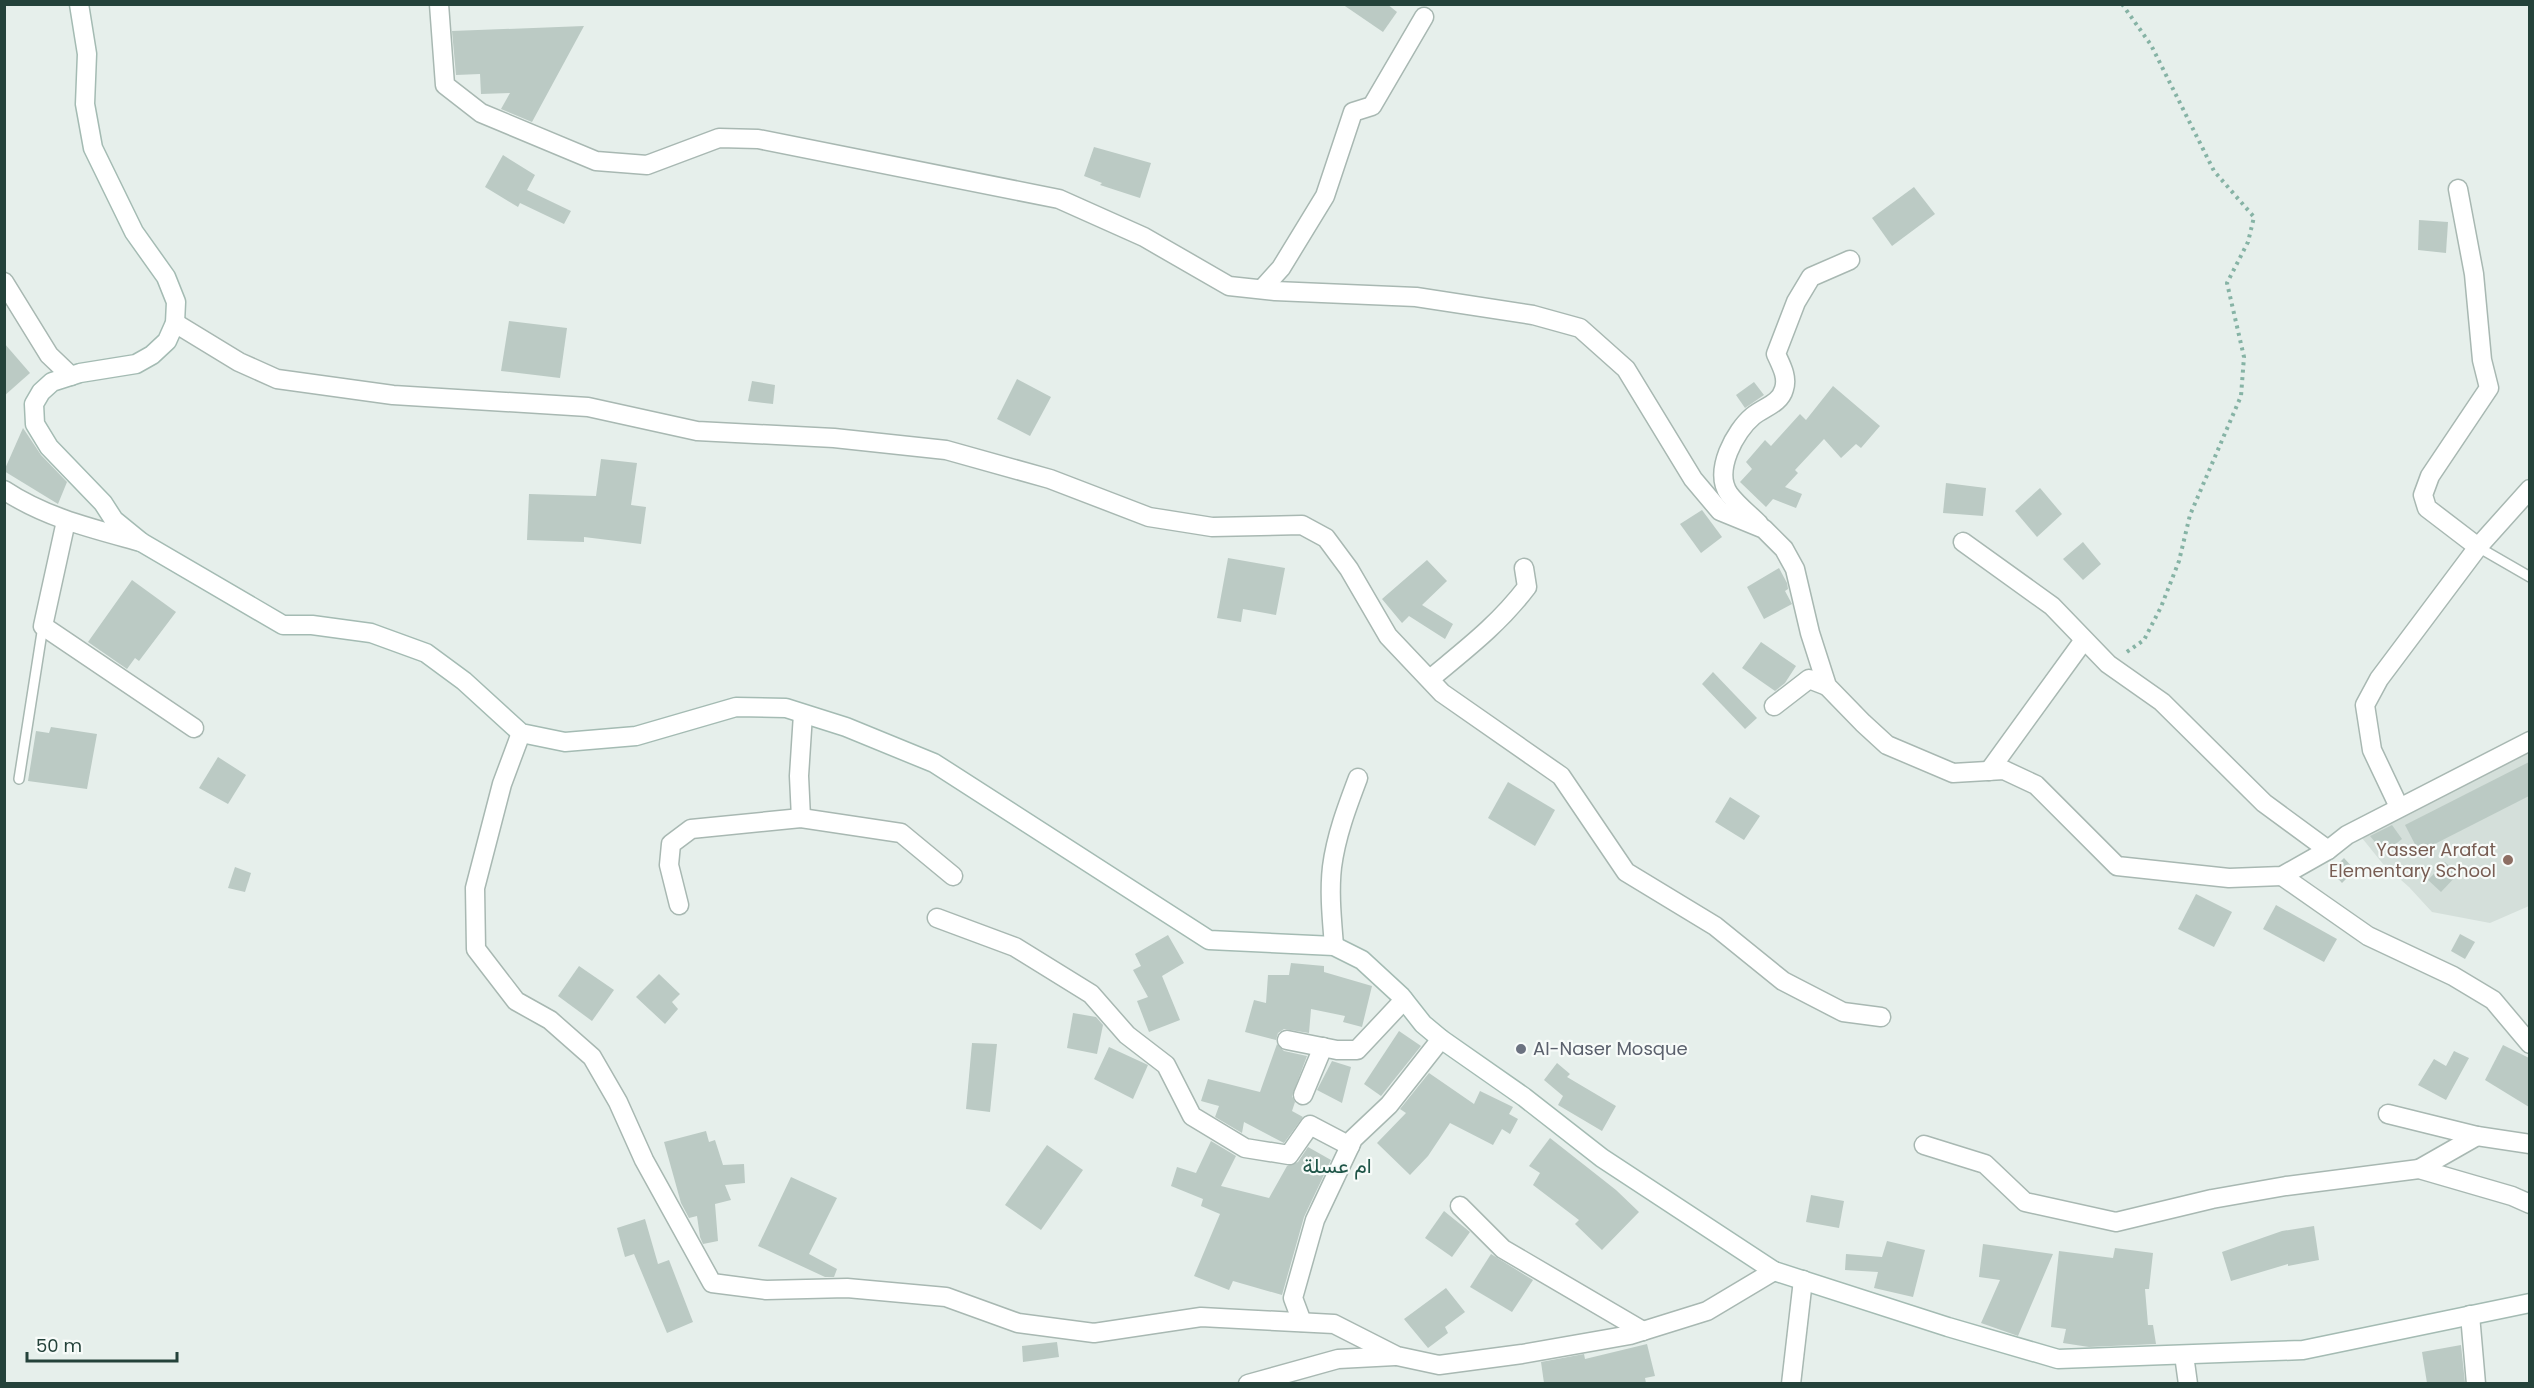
<svg xmlns="http://www.w3.org/2000/svg" width="2534" height="1388" font-family="Poppins,Vazirmatn,sans-serif">
<style>
.built{fill:#d4dfda}
.building{fill:#bbcac4}
.lines{fill:none;stroke-linecap:round;stroke-linejoin:round}
.lane-casing{stroke:#a8b8b2;stroke-width:12}
.street-casing{stroke:#a8b8b2;stroke-width:21}
.secondary-casing{stroke:#a4bbb3;stroke-width:21}
.path{stroke:#86b3a5;stroke-width:4;stroke-dasharray:3 4.5;stroke-linecap:butt}
.lane{stroke:#fff;stroke-width:9}
.street{stroke:#fff;stroke-width:18}
.secondary{stroke:#fff;stroke-width:18}
.education-dot{fill:#8d6e63;stroke:#f7fbf9;stroke-width:2}
.worship-dot{fill:#6b7280;stroke:#f7fbf9;stroke-width:2}
.labels{text-anchor:middle;stroke-width:4.5;stroke-linejoin:round;paint-order:stroke}
.education-label{font-size:18px;fill:#785e54;stroke:#f7fbf9;text-anchor:end}
.worship-label{font-size:18px;fill:#5b616d;stroke:#f7fbf9;text-anchor:start}
.quarter-label{font-size:21px;fill:#1f5548;stroke:#f7fbf9}
</style>
<rect width="100%" height="100%" fill="#e6efeb"/>
<path class="built" d="M2529,752V906L2490,923L2432,912L2409,887L2383,864L2358,833Z"/>
<g class="building">
<path d="M1342,4H1387L1397,12L1383,32Z"/>
<path d="M584,26L532,122L501,109L510,93L481,94L480,74L456,75L452,31Z"/>
<path d="M1094,147L1151,163L1140,198L1100,185L1102,183L1084,176Z"/>
<path d="M503,155L535,175L527,190L571,211L564,224L520,203L518,207L485,187Z"/>
<path d="M1914,187L1935,214L1892,246L1872,218Z"/>
<path d="M2419,220L2448,222L2446,253L2418,250Z"/>
<path d="M509,321L567,328L560,378L501,371Z"/>
<path d="M4,343L30,373L4,396Z"/>
<path d="M1017,379L1051,397L1030,436L997,419Z"/>
<path d="M752,381L775,385L773,404L748,401Z"/>
<path d="M1754,382L1764,395L1745,408L1736,395Z"/>
<path d="M1833,386L1880,426L1861,448L1856,444L1841,458L1824,439L1795,470L1798,473L1785,487L1802,494L1796,508L1773,499L1766,507L1740,482L1752,469L1746,462L1765,440L1771,446L1800,414L1806,420Z"/>
<path d="M23,428L41,455L67,482L58,504L4,471Z"/>
<path d="M601,459L637,463L631,505L646,507L641,544L584,537V542L527,540L529,494L596,496Z"/>
<path d="M1946,483L1986,488L1983,516L1943,513Z"/>
<path d="M2040,488L2062,514L2037,537L2015,511Z"/>
<path d="M1702,510L1722,537L1701,553L1680,524Z"/>
<path d="M2083,542L2101,564L2083,580L2063,559Z"/>
<path d="M1228,558L1285,568L1276,615L1243,609L1241,622L1217,618Z"/>
<path d="M1427,560L1447,581L1422,605L1453,624L1445,639L1409,616L1402,623L1382,599Z"/>
<path d="M1779,568L1787,583L1788,589L1785,591L1792,604L1764,619L1747,587Z"/>
<path d="M132,580L176,612L139,661L135,658L127,669L88,642Z"/>
<path d="M1761,642L1796,666L1785,683L1775,691L1742,668Z"/>
<path d="M1713,672L1757,718L1745,729L1702,684Z"/>
<path d="M51,727L97,734L87,789L28,781L36,731L49,733Z"/>
<path d="M218,757L246,775L228,804L199,788Z"/>
<path d="M2529,762V796L2419,852L2405,825Z"/>
<path d="M1508,782L1555,810L1535,846L1488,818Z"/>
<path d="M1730,797L1760,816L1744,840L1715,822Z"/>
<path d="M2392,825L2402,839L2384,853L2370,836Z"/>
<path d="M2344,858L2355,870L2342,883L2331,871Z"/>
<path d="M2445,862L2458,874L2441,892L2428,880Z"/>
<path d="M235,867L251,873L245,892L228,888Z"/>
<path d="M2196,894L2232,912L2214,947L2178,929Z"/>
<path d="M2276,905L2337,939L2324,962L2263,929Z"/>
<path d="M2460,934L2475,942L2465,959L2451,951Z"/>
<path d="M1168,935L1184,963L1162,976L1180,1020L1149,1032L1137,1001L1148,997L1133,970L1141,966L1135,954Z"/>
<path d="M1291,963L1324,966V972L1372,986L1362,1027L1343,1022L1345,1016L1311,1009L1309,1033L1284,1029L1278,1033L1276,1040L1245,1032L1254,1000L1266,1003L1268,975H1289Z"/>
<path d="M579,966L614,990L592,1021L558,996Z"/>
<path d="M659,974L680,994L672,1002L678,1009L665,1024L636,997Z"/>
<path d="M1073,1013L1096,1017L1103,1025L1097,1054L1067,1048Z"/>
<path d="M1399,1031L1421,1046L1381,1096L1364,1084Z"/>
<path d="M972,1043L997,1044L990,1112L966,1109Z"/>
<path d="M1277,1044L1284,1051L1307,1056L1292,1096L1295,1102L1292,1111L1303,1117L1284,1143L1244,1122L1242,1133L1215,1117L1219,1106L1201,1101L1208,1079L1260,1092Z"/>
<path d="M2503,1045L2529,1058V1107L2485,1080Z"/>
<path d="M1109,1047L1148,1065L1133,1099L1094,1079Z"/>
<path d="M2454,1051L2469,1058L2446,1100L2418,1085L2434,1059L2446,1066Z"/>
<path d="M1332,1061L1351,1067L1342,1103L1317,1090Z"/>
<path d="M1557,1063L1570,1074L1567,1077L1616,1106L1602,1131L1558,1105L1563,1096L1544,1080Z"/>
<path d="M1429,1073L1474,1104L1480,1091L1513,1107L1509,1114L1518,1119L1510,1134L1502,1129L1493,1145L1450,1123L1428,1156L1410,1175L1377,1143L1406,1113L1400,1109Z"/>
<path d="M706,1131L709,1142L715,1140L723,1165L744,1164L745,1183L725,1185L731,1200L715,1204L718,1241L703,1244L700,1237L697,1216L689,1218L681,1203L664,1142Z"/>
<path d="M1550,1138L1616,1190L1639,1212L1602,1250L1575,1224L1579,1220L1533,1185L1540,1173L1529,1166Z"/>
<path d="M1211,1141L1236,1156L1221,1186L1269,1198L1287,1166L1298,1162L1308,1147L1331,1160L1304,1217L1282,1295L1233,1281L1229,1290L1194,1276L1220,1214L1201,1206L1203,1199L1171,1186L1177,1167L1196,1173Z"/>
<path d="M1047,1145L1083,1170L1041,1230L1005,1205Z"/>
<path d="M791,1177L837,1198L809,1254L837,1269L834,1277H825L758,1246Z"/>
<path d="M1811,1195L1844,1201L1839,1228L1806,1222Z"/>
<path d="M1444,1211L1470,1232L1452,1257L1425,1238Z"/>
<path d="M645,1219L658,1264L669,1260L693,1322L667,1333L634,1254L625,1257L617,1228Z"/>
<path d="M2314,1226L2319,1260L2288,1266V1264L2231,1281L2222,1252L2282,1231Z"/>
<path d="M1887,1241L1925,1250L1913,1297L1874,1288L1878,1272L1845,1270L1846,1254L1882,1257Z"/>
<path d="M1983,1244L2053,1254L2018,1336L1981,1323L2000,1280L1979,1277Z"/>
<path d="M2115,1248L2153,1253L2149,1289H2145L2148,1325H2153L2156,1344L2089,1347L2063,1343L2066,1329L2051,1327L2059,1251L2113,1258Z"/>
<path d="M1491,1254L1533,1280L1512,1312L1470,1287Z"/>
<path d="M1446,1288L1465,1312L1445,1327L1448,1333L1428,1348L1404,1319Z"/>
<path d="M1057,1342L1059,1357L1023,1362L1022,1346Z"/>
<path d="M1647,1344L1655,1376L1645,1378L1646,1383H1544L1541,1362L1584,1354L1585,1359Z"/>
<path d="M2461,1345L2465,1383H2427L2422,1352Z"/>
</g>
<g class="lines">
<defs>
<g id="lane">
<path d="M2478,547L2530,577"/>
<path d="M19,779L43,626"/>
</g>
<g id="street">
<path d="M439,4L445,85L481,113L596,161L647,165L719,138L758,139L1059,199L1144,237L1229,286L1275,291L1416,297L1533,315L1580,328L1626,369L1693,479L1720,511L1764,529L1784,549L1795,569L1810,633L1827,686L1863,723L1887,745L1953,773L2004,770L2036,785L2117,866L2229,878L2282,876L2328,850L2347,835L2530,741"/>
<path d="M2458,189L2474,274L2482,360L2489,388L2430,476L2423,495L2427,508L2478,547"/>
<path d="M4,282L49,355L71,376"/>
<path d="M1262,289L1281,268L1325,196L1353,112L1372,106L1424,17"/>
<path d="M175,323L239,362L277,379L393,395L588,407L697,431L834,438L946,450L1050,479L1149,517L1212,527L1302,525L1326,538L1349,569L1388,636L1442,693L1561,776L1626,872L1715,926L1783,981L1843,1012L1881,1017"/>
<path d="M4,490C46,518 94,529 141,542"/>
<path d="M66,521L43,626L194,728"/>
<path d="M1759,524C1749,514 1737,505 1729,494C1713,471 1735,431 1753,416C1764,407 1780,404 1784,389C1788,377 1781,365 1776,354L1796,302L1811,277L1850,260"/>
<path d="M1963,542L2052,606L2108,664L2162,702L2264,803L2328,850"/>
<path d="M1430,679C1466,649 1498,625 1527,587L1524,568"/>
<path d="M1774,706L1809,679L1827,686"/>
<path d="M521,733L502,784L475,888L476,949L516,1001L550,1020L592,1057L618,1102L644,1160L712,1283L766,1290L847,1288L946,1297L1018,1323L1094,1333L1201,1317L1334,1324L1397,1356L1439,1365L1522,1354L1630,1335L1707,1311L1774,1271"/>
<path d="M1989,771L2084,640"/>
<path d="M2399,807L2372,750L2365,705L2379,679L2478,547L2530,489"/>
<path d="M801,818L799,776L803,714"/>
<path d="M2282,876L2368,936L2453,976L2493,1000L2530,1044"/>
<path d="M679,905L669,865L671,844L691,829L801,818L901,833L953,876"/>
<path d="M937,918L1015,947L1091,994L1127,1035L1166,1065L1192,1116L1245,1148L1289,1155L1310,1125L1350,1146"/>
<path d="M1334,946C1332,920 1329,893 1332,867C1336,836 1347,807 1358,778"/>
<path d="M1287,1040L1337,1050H1357L1404,1000"/>
<path d="M1303,1095L1323,1047"/>
<path d="M2388,1114L2477,1136L2530,1144"/>
<path d="M1924,1145L1985,1164L2025,1202L2116,1222L2212,1199L2286,1186L2419,1169L2512,1196L2530,1204"/>
<path d="M2419,1169L2477,1136"/>
<path d="M1460,1206L1503,1249L1643,1331"/>
<path d="M2470,1315L2476,1384"/>
<path d="M1302,1322L1293,1298L1315,1220L1350,1146L1353,1139L1389,1105L1441,1039"/>
<path d="M2184,1355L2188,1384"/>
<path d="M1248,1384L1338,1359L1395,1356"/>
<path d="M1791,1384L1803,1280"/>
</g>
<path id="secondary" d="M79,4L87,54L85,104L93,148L134,232L166,277L176,302L175,323L167,341L152,355L136,364L80,373L52,382L41,392L34,404L35,424L49,447L103,503L114,520L141,542L283,625H312L371,633L426,653L464,681L521,733L565,742L636,736L736,707L786,708L846,727L934,763L1209,940L1334,946L1362,960L1401,996L1423,1024L1441,1039L1524,1097L1602,1158L1774,1271L1948,1327L2058,1359L2303,1350L2530,1303"/>
</defs>
<use href="#lane" class="lane-casing"/>
<use href="#street" class="street-casing"/>
<use href="#secondary" class="secondary-casing"/>
<path class="path" d="M2122,4L2151,45L2214,171L2254,217L2248,242L2227,283L2244,357L2241,396L2190,515L2179,561L2161,607L2144,640L2124,654"/>
<use href="#lane" class="lane"/>
<use href="#street" class="street"/>
<use href="#secondary" class="secondary"/>
</g>
<circle class="education-dot" cx="2508" cy="860" r="6"/>
<circle class="worship-dot" cx="1521" cy="1049" r="6"/>
<g class="labels">
<g class="education-label">
<text x="2496" y="856">Yasser Arafat<tspan x="2496" dy="21">Elementary School</tspan></text>
</g>
<g class="worship-label">
<text x="1533" y="1055">Al-Naser Mosque</text>
</g>
<g class="quarter-label">
<text x="1337" y="1173">ام عسلة</text>
</g>
</g>
<rect width="2534" height="1388" fill="none" stroke="#24423a" stroke-width="12"/>
<path d="M27 1352v9h150v-9" fill="none" stroke="#24423a" stroke-width="3"/>
<text x="36" y="1352" font-size="18" fill="#24423a" stroke="#f7fbf9" stroke-width="4.5" paint-order="stroke">50 m</text>
</svg>
